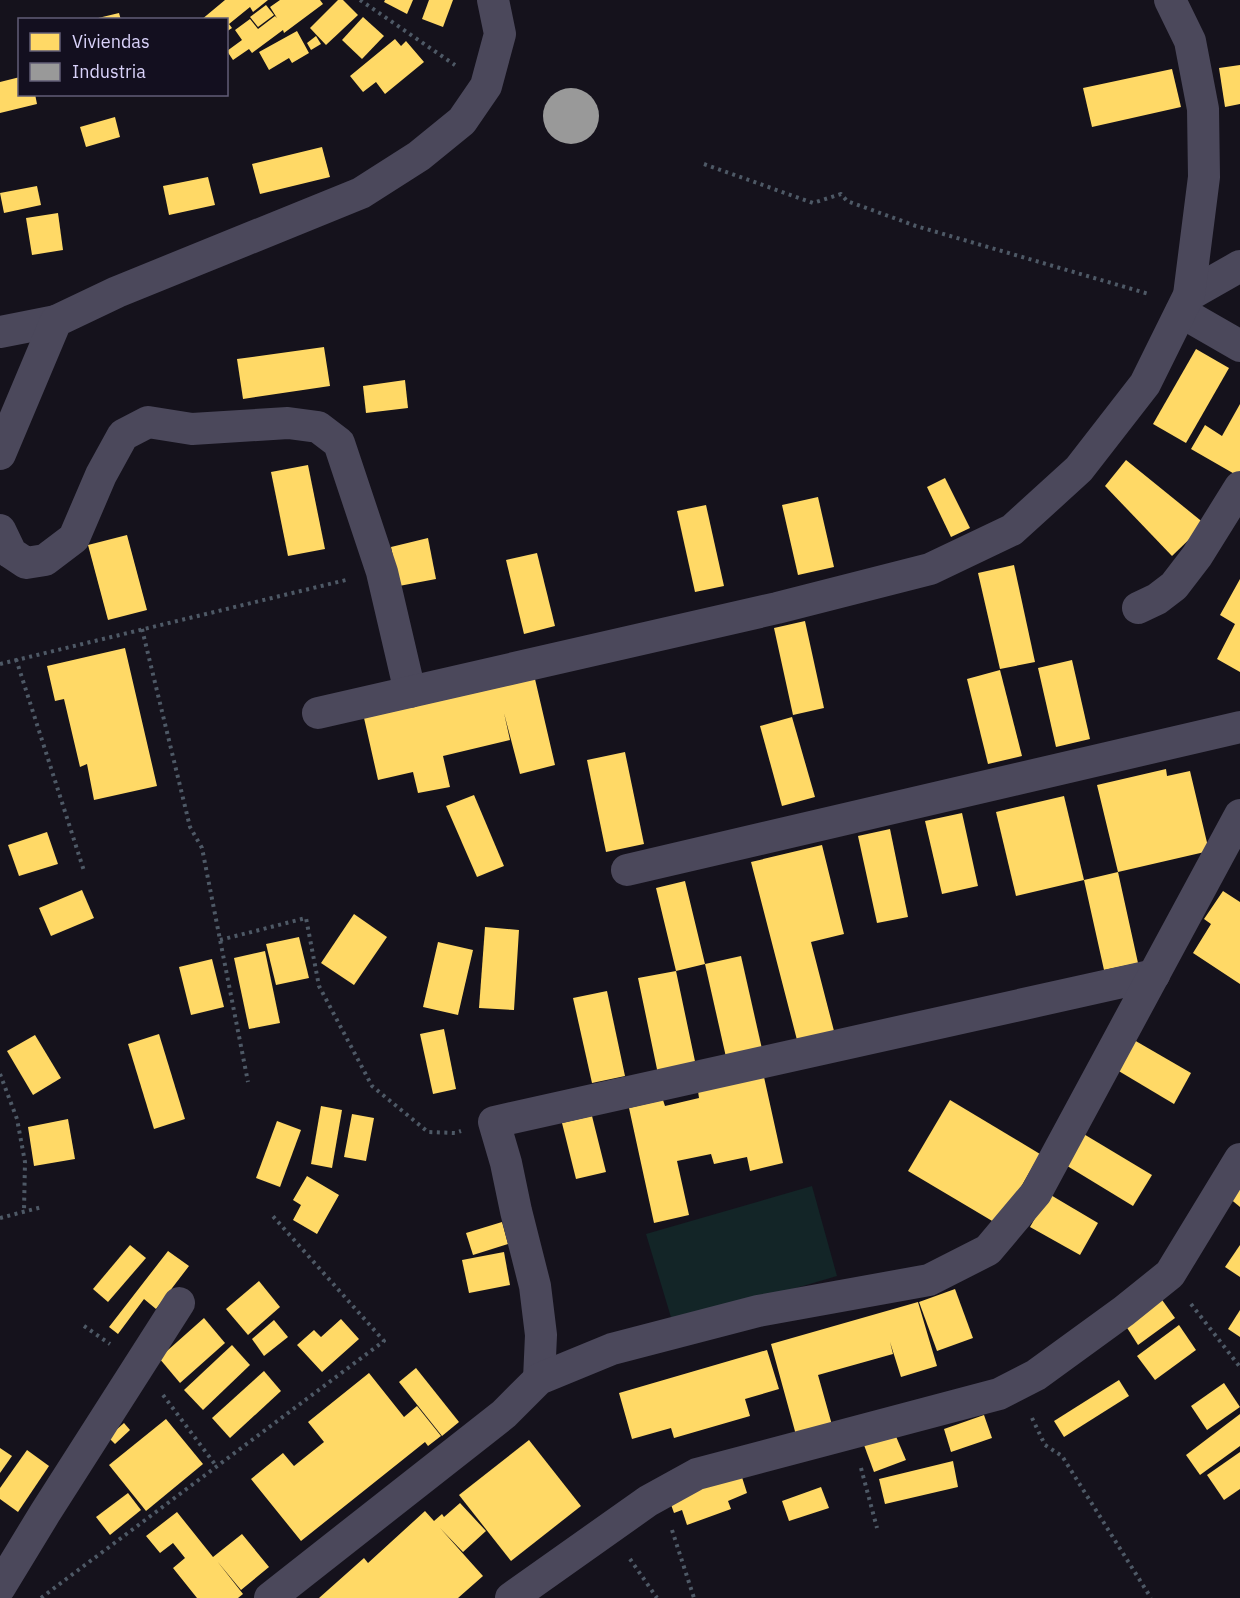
<svg xmlns="http://www.w3.org/2000/svg" width="1240" height="1598" font-family="'IBM Plex Sans',sans-serif">
<style>
.green{fill:#132527}
.homes{fill:#ffd966}
.industry{fill:#999}
.lines{fill:none;stroke-linecap:round;stroke-linejoin:round}
.path{stroke:#4e5966;stroke-width:4;stroke-dasharray:3 4.5;stroke-linecap:butt}
.minor{stroke:#4b485b;stroke-width:32}
</style>
<rect width="100%" height="100%" fill="#15121c"/>
<path class="green" d="M812,1186L837,1276L673,1324L646,1234Z"/>
<g class="homes">
<path d="M225,0H268L253,12L250,7L229,24L232,28L226,32V20H201Z"/>
<path d="M280,0H320L323,4L284,33L283,30L252,53L249,49L233,60L227,51L242,40L235,30L250,19L258,29L275,16L277,18L270,7Z"/>
<path d="M338,0H343L358,15L326,45L310,28Z"/>
<path d="M385,0H413L407,14L384,2Z"/>
<path d="M429,0H453L443,27L422,19Z"/>
<path d="M266,5L274,15L258,27L250,17Z"/>
<path d="M119,13L121,20H94V19Z"/>
<path d="M363,17L384,36L362,59L342,40Z"/>
<path d="M297,31L309,53L292,63L289,58L269,70L259,52Z"/>
<path d="M316,36L321,44L311,50L307,43Z"/>
<path d="M395,39L401,46L406,41L424,62L385,94L376,82L363,92L350,76Z"/>
<path d="M1240,65V104L1225,107L1219,68Z"/>
<path d="M1172,69L1181,107L1092,127L1083,88Z"/>
<path d="M20,77V94H35L37,104L0,113V82Z"/>
<path d="M115,117L120,137L86,147L80,127Z"/>
<path d="M322,147L330,177L260,194L252,164Z"/>
<path d="M208,177L215,205L169,215L163,186Z"/>
<path d="M37,186L41,205L4,213L0,193Z"/>
<path d="M58,213L63,250L32,255L26,218Z"/>
<path d="M324,347L330,386L243,399L237,359Z"/>
<path d="M1196,349L1229,368L1186,443L1153,424Z"/>
<path d="M405,380L408,408L366,413L363,386Z"/>
<path d="M1240,404V472L1238,476L1191,449L1205,425L1222,436Z"/>
<path d="M1126,460L1205,524L1172,556L1105,486Z"/>
<path d="M308,465L325,549L288,556L271,472Z"/>
<path d="M945,478L970,528L951,537L927,487Z"/>
<path d="M818,497L834,567L798,575L782,505Z"/>
<path d="M706,505L724,586L695,592L677,511Z"/>
<path d="M127,535L147,610L108,620L88,545Z"/>
<path d="M428,538L436,579L399,586L391,547Z"/>
<path d="M537,553L555,626L524,634L506,560Z"/>
<path d="M1014,565L1035,662L1000,669L978,573Z"/>
<path d="M1240,579V672L1217,659L1235,624L1220,615Z"/>
<path d="M805,621L824,708L793,715L774,628Z"/>
<path d="M125,648L157,786L94,800L87,764L80,767L64,699L55,701L47,666Z"/>
<path d="M1072,660L1090,739L1056,747L1038,668Z"/>
<path d="M1000,670L1022,756L988,764L967,679Z"/>
<path d="M535,679L555,765L520,774L504,713L510,740L443,756L450,787L418,793L413,772L378,780L364,718Z"/>
<path d="M792,717L815,797L782,806L760,726Z"/>
<path d="M625,752L644,844L606,852L587,760Z"/>
<path d="M1166,769L1167,776L1190,771L1209,851L1118,872L1138,963L1104,970L1084,880L1118,872L1097,785Z"/>
<path d="M474,795L504,866L477,877L446,806Z"/>
<path d="M1064,796L1084,880L1016,896L996,812Z"/>
<path d="M962,813L978,886L942,894L925,821Z"/>
<path d="M890,829L908,917L877,923L858,836Z"/>
<path d="M47,832L58,864L19,876L8,845Z"/>
<path d="M822,845L844,934L811,942L834,1031L797,1040L751,862Z"/>
<path d="M685,881L705,964L676,971L696,1066L658,1074L638,978L676,971L656,888Z"/>
<path d="M82,890L94,918L51,936L39,908Z"/>
<path d="M1223,891L1240,902V984L1193,953L1211,924L1204,919Z"/>
<path d="M354,914L387,937L354,985L321,963Z"/>
<path d="M485,927L519,930L514,1010L479,1008Z"/>
<path d="M299,937L309,978L276,985L266,944Z"/>
<path d="M438,942L473,950L458,1015L423,1007Z"/>
<path d="M265,951L280,1023L249,1029L234,958Z"/>
<path d="M741,956L762,1049L726,1057L705,964Z"/>
<path d="M212,959L224,1007L191,1015L179,967Z"/>
<path d="M607,991L625,1076L592,1083L573,998Z"/>
<path d="M444,1029L456,1089L433,1094L420,1034Z"/>
<path d="M159,1034L185,1119L154,1129L128,1044Z"/>
<path d="M35,1035L61,1078L33,1095L7,1051Z"/>
<path d="M1134,1040L1191,1073L1174,1104L1117,1070Z"/>
<path d="M764,1077L783,1163L750,1171L747,1157L714,1164L711,1154L677,1161L689,1215L654,1223L629,1108L663,1100L665,1106L699,1098L698,1091Z"/>
<path d="M950,1100L1040,1154L999,1225L908,1171Z"/>
<path d="M321,1106L342,1110L332,1168L311,1164Z"/>
<path d="M352,1114L374,1118L366,1161L344,1157Z"/>
<path d="M592,1116L606,1172L576,1179L562,1123Z"/>
<path d="M68,1119L75,1159L34,1166L28,1127Z"/>
<path d="M277,1121L301,1130L280,1187L256,1178Z"/>
<path d="M1082,1133L1152,1175L1133,1206L1064,1164Z"/>
<path d="M307,1176L339,1195L317,1234L293,1220L301,1205L293,1200Z"/>
<path d="M1240,1181V1207L1228,1197Z"/>
<path d="M1049,1194L1098,1223L1080,1255L1030,1227Z"/>
<path d="M502,1222L508,1244L473,1255L466,1233Z"/>
<path d="M130,1245L146,1258L108,1302L93,1289Z"/>
<path d="M1240,1245V1277L1225,1267Z"/>
<path d="M168,1251L189,1266L156,1309L144,1299L118,1334L109,1327Z"/>
<path d="M504,1252L510,1285L469,1293L462,1260Z"/>
<path d="M259,1281L280,1307L248,1335L226,1309Z"/>
<path d="M955,1289L973,1338L937,1351L919,1302Z"/>
<path d="M1160,1297L1175,1318L1138,1345L1124,1323Z"/>
<path d="M918,1302L937,1366L901,1377L890,1342L893,1354L818,1375L832,1425L796,1435L771,1344Z"/>
<path d="M1240,1310V1337L1228,1329Z"/>
<path d="M204,1318L225,1343L180,1383L159,1358Z"/>
<path d="M341,1319L359,1339L322,1372L297,1345L314,1330L321,1337Z"/>
<path d="M274,1320L288,1337L264,1356L252,1339Z"/>
<path d="M1179,1325L1196,1350L1155,1380L1137,1356Z"/>
<path d="M232,1345L250,1365L203,1410L184,1390Z"/>
<path d="M767,1350L779,1389L745,1399L750,1416L674,1438L671,1428L632,1439L619,1393Z"/>
<path d="M416,1368L459,1422L442,1436L399,1382Z"/>
<path d="M264,1371L281,1391L230,1438L212,1418Z"/>
<path d="M369,1373L404,1417L417,1406L441,1436L428,1446L425,1442L301,1541L251,1479L283,1453L294,1466L324,1442L308,1422Z"/>
<path d="M1119,1380L1129,1396L1064,1437L1054,1421Z"/>
<path d="M1224,1383L1240,1407L1207,1430L1191,1406Z"/>
<path d="M1240,1414V1446L1200,1475L1186,1455Z"/>
<path d="M984,1415L992,1438L951,1452L944,1429Z"/>
<path d="M166,1419L203,1464L146,1511L109,1465Z"/>
<path d="M124,1423L130,1430L115,1444L108,1437Z"/>
<path d="M895,1434L906,1460L874,1472L864,1445Z"/>
<path d="M529,1440L581,1506L511,1561L459,1495Z"/>
<path d="M0,1448L12,1456L0,1473Z"/>
<path d="M27,1450L49,1466L18,1512L0,1499V1488Z"/>
<path d="M1240,1452V1489L1224,1500L1207,1475Z"/>
<path d="M953,1461L958,1487L885,1504L879,1479Z"/>
<path d="M741,1474L747,1493L728,1501L731,1509L687,1525L682,1510L674,1513L669,1499Z"/>
<path d="M821,1487L829,1508L789,1521L782,1501Z"/>
<path d="M128,1493L141,1510L110,1535L96,1517Z"/>
<path d="M460,1503L486,1531L463,1552L440,1528L483,1576L458,1598H319L364,1558L368,1563L425,1511L434,1521L442,1514L444,1517Z"/>
<path d="M177,1512L213,1557L242,1534L269,1567L241,1590L217,1561L243,1594L238,1598H197L173,1568L185,1558L173,1543L160,1553L146,1536Z"/>
</g>
<circle class="industry" cx="571" cy="116" r="28"/>
<g class="lines">
<g class="path">
<path d="M360,0L455,65"/>
<path d="M704,164L813,203L841,194L847,201L916,226L1149,294"/>
<path d="M142,629L190,827L202,848L248,1082"/>
<path d="M16,659L84,871"/>
<path d="M0,664L346,580"/>
<path d="M220,940L306,918L319,986L372,1086L428,1132L455,1133L461,1131"/>
<path d="M0,1074L17,1119L25,1162L24,1211"/>
<path d="M0,1218L42,1207"/>
<path d="M1191,1304L1240,1367"/>
<path d="M84,1326L110,1344"/>
<path d="M163,1395L217,1467"/>
<path d="M1032,1418L1045,1445L1062,1456L1151,1598"/>
<path d="M861,1468L877,1528"/>
<path d="M672,1530L694,1598"/>
<path d="M630,1559L657,1598"/>
<path d="M41,1598L384,1341L271,1214"/>
</g>
<g class="minor">
<path d="M1189,295L1240,266"/>
<path d="M1181,312L1240,346"/>
<path d="M0,332L56,321"/>
<path d="M0,454L56,321L117,292L361,193L419,156L462,121L486,86L500,34L493,0"/>
<path d="M0,530L11,553L26,563L45,560L74,538L101,475L123,435L148,422L192,429L288,423L318,427L339,443L382,572L410,692"/>
<path d="M1138,608L1157,599L1174,586L1197,556L1240,487"/>
<path d="M318,713L777,608L930,569L1012,530L1079,469L1145,384L1189,295L1204,177L1203,109L1190,41L1170,0"/>
<path d="M627,870L1240,727"/>
<path d="M539,1379L541,1335L535,1286L516,1211L506,1163L494,1122L1154,975"/>
<path d="M0,1587L45,1513L179,1303"/>
<path d="M270,1598L504,1414L539,1379L612,1349L758,1311L929,1280L988,1250L1036,1193L1240,815"/>
<path d="M511,1598L648,1501L697,1474L999,1394L1036,1375L1124,1311L1170,1274L1240,1159"/>
</g>
</g>
<rect x="18" y="18" width="210" height="78" fill="#130f1f" stroke="#625d77" stroke-width="1.5"/>
<rect x="30" y="33" width="30" height="18" fill="#ffd966" stroke="#625d77" stroke-width="1.5"/>
<text x="72" y="48" font-size="18" fill="#d9d2fa">Viviendas</text>
<rect x="30" y="63" width="30" height="18" fill="#999999" stroke="#625d77" stroke-width="1.5"/>
<text x="72" y="78" font-size="18" fill="#d9d2fa">Industria</text>
</svg>
